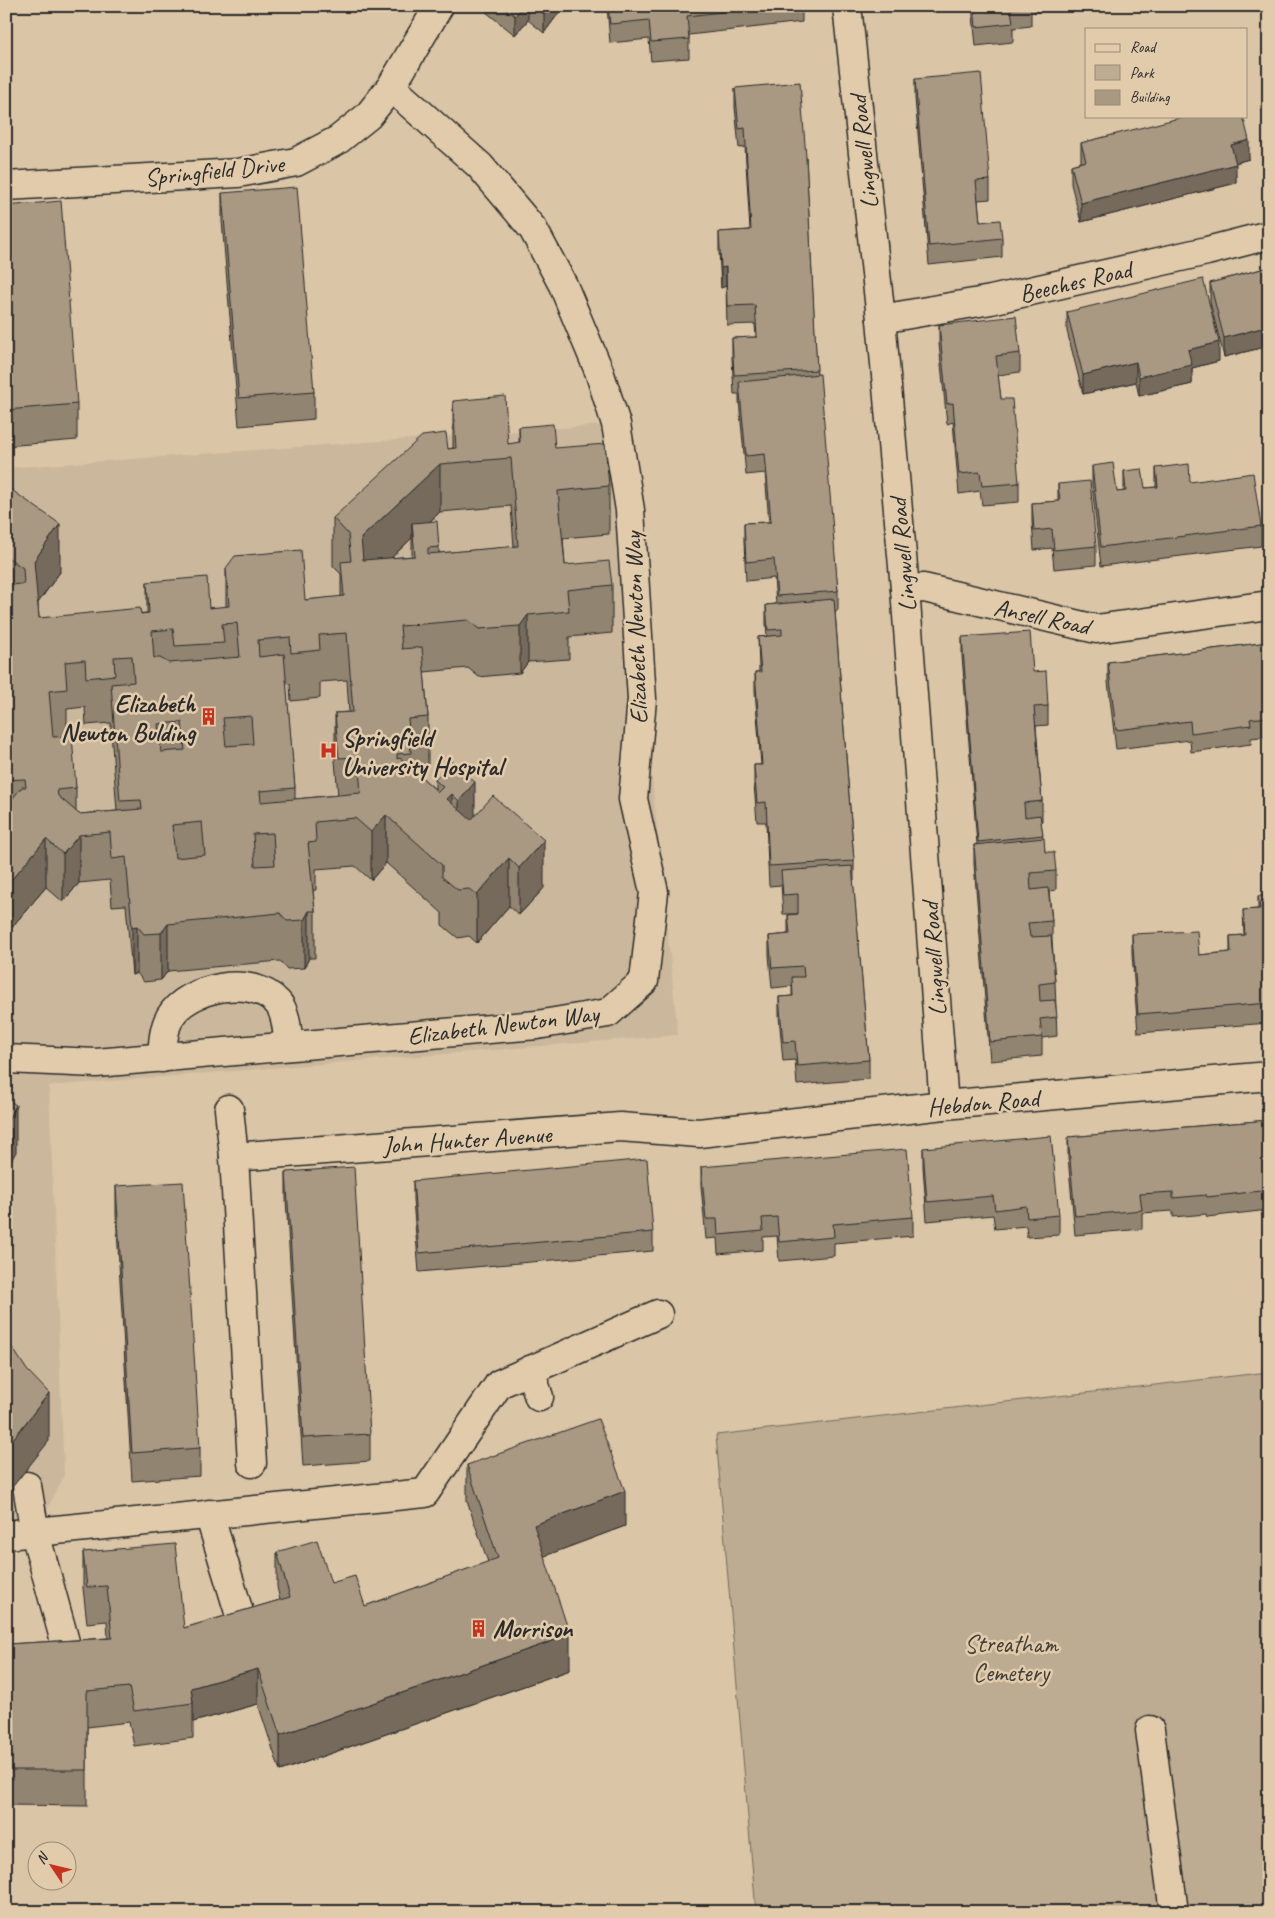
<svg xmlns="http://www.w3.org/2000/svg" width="1275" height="1918" font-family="Caveat,sans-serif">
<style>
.built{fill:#cbb89c}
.green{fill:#bdab92;stroke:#746b5e}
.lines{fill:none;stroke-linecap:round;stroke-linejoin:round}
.minor-casing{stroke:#2b2b2b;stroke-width:31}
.minor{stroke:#e1cbab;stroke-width:28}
.wall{fill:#918471;stroke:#2b2b2b;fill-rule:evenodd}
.shaded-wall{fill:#766b5c;stroke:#2b2b2b}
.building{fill:#a99983;stroke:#2b2b2b;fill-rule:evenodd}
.labels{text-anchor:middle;stroke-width:5;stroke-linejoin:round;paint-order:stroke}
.street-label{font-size:25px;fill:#2b2b2b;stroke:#e1cbab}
.poi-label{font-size:25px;font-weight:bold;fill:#2b2b2b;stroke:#e1cbab;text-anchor:start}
.park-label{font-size:25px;fill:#413e3a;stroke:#e1cbab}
</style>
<rect width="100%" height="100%" fill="#dac5a6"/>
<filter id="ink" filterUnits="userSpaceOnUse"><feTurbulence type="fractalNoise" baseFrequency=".02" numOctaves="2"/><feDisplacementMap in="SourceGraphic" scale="10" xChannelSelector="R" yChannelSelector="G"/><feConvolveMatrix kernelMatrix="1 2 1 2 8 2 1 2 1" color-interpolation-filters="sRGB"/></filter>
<g filter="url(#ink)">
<path class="built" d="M616,424L678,1035L49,1086L64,1476L35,1533L6,1534V468Z"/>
<path class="green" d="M1269,1372V1912H756L716,1435Z"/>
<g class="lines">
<defs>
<g id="minor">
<path d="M847,6L881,319L905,589L944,1105"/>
<path d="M6,186L238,173L296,162L338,140L368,116L391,87L439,6"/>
<path d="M881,319L991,300L1207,251L1269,235"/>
<path d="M905,589L924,588L1096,629L1269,605"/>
<path d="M162,1058C163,1044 163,1030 170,1017C188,987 252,974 277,1002C287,1012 287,1033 289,1046"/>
<path d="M6,1059L96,1063L537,1025L608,1013L644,981L654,892L633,799L642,699L630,510L616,424L599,371L563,285L533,229L480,166L391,87"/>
<path d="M229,1109L234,1157L252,1463"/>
<path d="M234,1157L620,1127L699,1133L944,1105L1269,1076"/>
<path d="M530,1370L539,1397"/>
<path d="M27,1486L35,1533L70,1660"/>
<path d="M209,1514L249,1645"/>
<path d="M6,1535L425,1493L499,1384L658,1314"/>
<path d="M1150,1730L1174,1912"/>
</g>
</defs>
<use href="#minor" class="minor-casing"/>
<use href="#minor" class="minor"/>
</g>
<g class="wall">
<path d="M486,6H564L544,33L528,20L515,35L486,12Z"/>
<path d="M607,6H802V22L689,35V58L651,61L649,39L610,43Z"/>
<path d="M890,6H946L890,12Z"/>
<path d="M972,6H1031V26L1013,28V42L976,46Z"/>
<path d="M1033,6H1081L1034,12Z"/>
<path d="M915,79L990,180V199L978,200L980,222L1002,238V257L929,265L915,98Z"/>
<path d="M735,88L806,157L817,375L838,591V610L835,611L854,861V880H853L869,1060V1079L797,1085L795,1060L783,1061L779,1016V997L792,996V986L772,988L769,955V936L788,934V915L798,914H783L781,885L769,886L766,822H757L754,784V765H761L755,691V672H759L758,637L767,636L766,624V605L776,604L774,578L746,581L744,542V523L769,522L765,473L746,475L739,401V394H734L732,358V338L756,337L755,324L727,325L726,286L721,288L719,251V232L750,230L745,147L739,148L735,107Z"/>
<path d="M1183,116H1243L1249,159L1235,163L1236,183L1081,222L1071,184V165L1081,162V143L1183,118Z"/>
<path d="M222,193L314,392V419L239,426L222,221Z"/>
<path d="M6,206L77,404V440L6,446Z"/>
<path d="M1269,267V346L1224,357L1210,302V283Z"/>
<path d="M1067,312L1219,361L1192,368V384L1139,396L1136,382L1083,394L1067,331Z"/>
<path d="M939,325L1020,353V372L998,375L1001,399L1019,483V502L982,505L980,491L959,494L953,422L947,424L939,344Z"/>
<path d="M453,401L508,444L519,443V427L555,448L609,486V534L563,538L565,565L612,585V633L569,637V659L528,662L520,673L479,677L468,668L424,672L428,717V765L411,766V768L435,789V780L451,761L475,816L544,888L519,915L509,906L477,943L469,936L458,938L442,925V913L386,863L371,880L355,866L316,869V890H313L315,911V958H309L304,968L287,969L280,961L168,971L161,980L144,982L137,973L132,975L126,905L112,906L110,880L79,883L63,902L46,887L6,934V486L60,572L38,603L39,618L147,613V582L209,608L226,607V568L305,600L341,597V574L333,566V518L448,449L453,448ZM511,506L514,547L439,553V547L429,522L440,512ZM412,538V556L391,558ZM347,680L349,712L335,713V761L338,795L295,799V788L286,685L290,684L291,701L320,698V682ZM85,707L86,725L111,723V732L117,811L79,814L76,812V788L67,736V709Z"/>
<path d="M1092,466L1117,492L1124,491V471L1145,488L1156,487V468L1190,482L1261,526V546L1101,566L1092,485Z"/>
<path d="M1267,473H1269V503L1267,492Z"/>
<path d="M1058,484L1096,546V565L1054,569L1052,548L1034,550L1032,522V503L1058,501Z"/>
<path d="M962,637L1033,672L1048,706V725L1036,726L1042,801V821H1041L1043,838L1045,852L1056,871V890L1049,891L1052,921V940L1055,982L1057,1036L1042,1038V1056L990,1061L974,864V845L977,844L962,656Z"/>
<path d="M1269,642V736L1251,738V744L1191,752L1190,740L1116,749L1108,682V662Z"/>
<path d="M1258,896H1269V1023L1138,1033L1132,954V934L1199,955L1230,952V936L1244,935L1243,910L1258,909Z"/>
<path d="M1269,1120V1210L1207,1217L1206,1214L1173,1217V1211L1142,1213V1229L1075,1235L1068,1157V1137Z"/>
<path d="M923,1148L1059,1215V1235L1027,1237L1026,1226L995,1229L993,1215L927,1221L923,1167Z"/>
<path d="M701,1167L913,1217V1236L834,1243V1256L779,1261L777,1236L763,1237V1250L718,1254L717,1238L706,1239L701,1186Z"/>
<path d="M286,1172L370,1434V1461L303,1466L286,1200Z"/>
<path d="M413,1181L653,1232V1251L419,1272L413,1200Z"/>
<path d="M116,1186L200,1448V1476L132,1481L116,1214Z"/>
<path d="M467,1465L625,1526L544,1556L570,1670L280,1771L258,1704L193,1722V1738L134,1746L129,1722L87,1727V1806L6,1805V1627L7,1644L108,1638L107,1621L87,1623L83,1588V1552L184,1628L280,1600L277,1587V1552L331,1583L365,1606L488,1562L467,1501Z"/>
</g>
<g class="shaded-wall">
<path d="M523,6H528V20L515,35V16Z"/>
<path d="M549,6H564L544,33V14Z"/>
<path d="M1249,140V159L1231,164V145Z"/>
<path d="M1236,164V183L1081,222V203Z"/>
<path d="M726,267V286L721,288V268Z"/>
<path d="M1269,326V346L1224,357V338Z"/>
<path d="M1219,342V361L1192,368V384L1139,396V377L1188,350Z"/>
<path d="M1136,362V382L1083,394V375Z"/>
<path d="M440,464V512L413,537L412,523V538L361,586V538Z"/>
<path d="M60,524V572L34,608V561Z"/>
<path d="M528,615V662L520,673V626Z"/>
<path d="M475,782V830L459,848V801Z"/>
<path d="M452,794V842L447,799Z"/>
<path d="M386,815V863L371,880V832Z"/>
<path d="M79,835V883L63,902V854Z"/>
<path d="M46,839V887L6,934V886Z"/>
<path d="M544,840V888L519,915V868Z"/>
<path d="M509,858V906L477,943V895Z"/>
<path d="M309,911V958L304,968V920Z"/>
<path d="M168,924V971L161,980V933Z"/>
<path d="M137,926V973L132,975V927Z"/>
<path d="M16,1105V1152L6,1170V1123Z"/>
<path d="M49,1393V1441L6,1495V1448Z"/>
<path d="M625,1491V1526L534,1560V1525Z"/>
<path d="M570,1635V1670L280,1771V1735Z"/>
<path d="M258,1669V1704L193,1722V1703L191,1688Z"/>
</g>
<g class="building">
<path d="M503,6H523L515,16Z"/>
<path d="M534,6H549L544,14Z"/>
<path d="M608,6H774L687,16L689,39L651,42L649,20L610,24Z"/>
<path d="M974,6H1031V7L1011,9L1013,23L976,27Z"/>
<path d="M981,73L990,180L976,181L980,222L1000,220L1002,238L929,246L915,79Z"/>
<path d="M800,82L806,157L817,370L734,375L732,338L757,337L755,305L727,306L726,267L721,268L719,232L751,230L745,128L739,129L735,88Z"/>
<path d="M1187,116H1243L1249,140L1231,145L1236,164L1081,203L1071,165L1086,161L1081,143Z"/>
<path d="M297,187L314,392L239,398L222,193Z"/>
<path d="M61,201L77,404L6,410V206Z"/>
<path d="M1269,267V326L1224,338L1210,283Z"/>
<path d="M1203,279L1219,342L1188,350L1192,365L1139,377L1136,362L1083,375L1067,312Z"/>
<path d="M1016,316L1020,353L996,356L1001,399H1012L1019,483L982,486L980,472L959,474L953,403L947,404L939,325Z"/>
<path d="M820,374L838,591L777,596L774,559L746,562L744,523L771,522L765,454L746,456L739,382Z"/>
<path d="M505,396L508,444L520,442L519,427L553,424L555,448L605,444L609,486L558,491L565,565L609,561L612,585L567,590L569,611L528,615L520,626L479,629L468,620L400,626L402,649L422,647L428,717L408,719L411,753L397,754V759L400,758L438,792L443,787L435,780L451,761L475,782L459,801L452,794L447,799L471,820L493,796L544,840L519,868L509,858L477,895L469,889L458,890L442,877V865L386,815L371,832L355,818L315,822L316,842L308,843L315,911H309L304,920L287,921L280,913L168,924L161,933L144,934L137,926L132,927L126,857L112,859L110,832L79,835L63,854L46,839L6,886V806L22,787H26L25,779L6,780V585L24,584L23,568L6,556V486L60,524L34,561L39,618L140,608L141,614L149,613L147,582L207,577L209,608L229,606L226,568L235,556L301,550L305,600L344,596L341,562L351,561L348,534L333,518L422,436L446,433L448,449L456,448L453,401ZM511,458L518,546L428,554V548L439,547L437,521L412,523L415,556L363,560L361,538L440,464ZM237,623L240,657L169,663L160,658H154L152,631L173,629L175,646L224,643L222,624ZM347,633L353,712L335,713L339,758L358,757L361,793L261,802L260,791L295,788L284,654L259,657L258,640L290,637L291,653L320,650L319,635ZM132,656L134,682L111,684L120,801L141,800L142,809L79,814L58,796L57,790L76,788L72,736L53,737L49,691L67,689L65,662L85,660L86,678L115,675L114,657ZM251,716L253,744L226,746L223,718ZM182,722L185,750L161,752L158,724ZM202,822L205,855L175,858L172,825ZM273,833L275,865L255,866L253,834Z"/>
<path d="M1113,463L1117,492L1126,491L1124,471L1142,469L1145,488L1158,487L1156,468L1189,464L1190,482L1253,473L1261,526L1101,547L1092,466Z"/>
<path d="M1090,481L1096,546L1054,550L1052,529L1034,531L1032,503L1060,501L1058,484Z"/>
<path d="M834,599L854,861L769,866L766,802L757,803L754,765H762L755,672H761L758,637L782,635V629L768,630L766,605Z"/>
<path d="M1030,632L1033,672L1046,671L1048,706L1034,707L1042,801L1024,803L1025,817L1040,815L1043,835L978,842L962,637Z"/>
<path d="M1269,642V717L1250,719L1251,725L1191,733L1190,721L1116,730L1108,662Z"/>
<path d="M1044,838L1045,852H1054L1056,871L1030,873L1031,890L1048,888L1052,921L1028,923L1030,937L1051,936L1055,982L1039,984L1040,1001L1055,1000L1057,1017L1040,1019L1042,1037L990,1042L974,845Z"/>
<path d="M852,866L869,1060L797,1066L795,1041L783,1042L779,997L793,996L792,977H804L803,966L772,968L769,936L790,934L788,915L798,914V894L783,895L781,871Z"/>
<path d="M1258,896H1269V1003L1138,1014L1132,934L1197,931L1199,955L1231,952L1230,936L1245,935L1243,910L1260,909Z"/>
<path d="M6,1098L16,1105L6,1123Z"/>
<path d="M1269,1120V1190L1207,1197L1206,1195L1173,1198V1192L1140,1194L1142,1210L1075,1216L1068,1137Z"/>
<path d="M1051,1136L1059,1215L1027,1218L1026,1206L995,1210L993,1196L927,1202L923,1148Z"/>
<path d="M907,1149L913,1217L833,1224L834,1237L779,1242L777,1217L762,1218L763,1231L718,1235L717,1219H706L701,1167Z"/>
<path d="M647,1159L653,1232L419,1253L413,1181Z"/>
<path d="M354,1167L370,1434L303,1438L286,1172Z"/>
<path d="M183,1182L200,1448L132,1453L116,1186Z"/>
<path d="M6,1336L10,1344L27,1370L49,1393L6,1448Z"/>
<path d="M598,1419L625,1491L534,1525L570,1635L280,1735L258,1669L191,1688L193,1703L134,1711L129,1687L87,1691V1770H6V1627L7,1644L112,1638L107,1586L87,1587L83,1552L175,1544L184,1628L290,1597L277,1552L317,1540L331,1583L355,1576L365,1606L498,1558L467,1465Z"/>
</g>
</g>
<defs>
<symbol id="building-bare" viewBox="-9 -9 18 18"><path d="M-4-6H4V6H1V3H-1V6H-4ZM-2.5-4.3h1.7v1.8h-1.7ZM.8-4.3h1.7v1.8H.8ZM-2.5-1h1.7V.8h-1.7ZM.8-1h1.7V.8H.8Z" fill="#c8321e" stroke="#e1cbab" stroke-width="2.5" paint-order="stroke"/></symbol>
<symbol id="hospital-bare" viewBox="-9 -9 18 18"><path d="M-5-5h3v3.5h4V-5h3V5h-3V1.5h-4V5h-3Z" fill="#c8321e" stroke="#e1cbab" stroke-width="2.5" paint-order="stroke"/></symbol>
</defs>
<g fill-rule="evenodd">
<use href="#building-bare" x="196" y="704" width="25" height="25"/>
<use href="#hospital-bare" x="316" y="738" width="25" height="25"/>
<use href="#building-bare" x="466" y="1616" width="25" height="25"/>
</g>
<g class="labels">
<g class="street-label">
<text transform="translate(863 152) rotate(-96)" y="9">Lingwell Road</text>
<text transform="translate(214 170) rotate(-6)" y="9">Springfield Drive</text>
<text transform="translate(1075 281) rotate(-13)" y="9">Beeches Road</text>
<text transform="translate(902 555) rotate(-95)" y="9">Lingwell Road</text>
<text transform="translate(1042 616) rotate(12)" y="9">Ansell Road</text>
<text transform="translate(635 628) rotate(-92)" y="9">Elizabeth Newton Way</text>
<text transform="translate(933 959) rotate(-94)" y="9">Lingwell Road</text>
<text transform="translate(503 1024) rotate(-7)" y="9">Elizabeth Newton Way</text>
<text transform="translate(983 1102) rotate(-5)" y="9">Hebdon Road</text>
<text transform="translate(467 1139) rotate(-4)" y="9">John Hunter Avenue</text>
</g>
<g class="poi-label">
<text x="195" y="712" text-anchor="end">Elizabeth<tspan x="195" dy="29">Newton Bulding</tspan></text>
<text x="342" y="746">Springfield<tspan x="342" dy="29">University Hospital</tspan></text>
<text x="493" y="1637">Morrison</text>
</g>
<g class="park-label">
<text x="1011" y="1652">Streatham<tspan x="1011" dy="29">Cemetery</tspan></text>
</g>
</g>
<rect width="1275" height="1918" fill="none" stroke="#e1cbab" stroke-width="25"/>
<rect x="12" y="12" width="1250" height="1893" fill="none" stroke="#2b2b2b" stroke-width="2" filter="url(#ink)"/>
<rect x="1085" y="28" width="162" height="90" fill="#e1cbab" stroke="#988b78"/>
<rect x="1095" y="44" width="25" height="8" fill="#e1cbab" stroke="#988b78"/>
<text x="1130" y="52" font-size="15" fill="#2b2b2b">Road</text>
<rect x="1095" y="65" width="25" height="15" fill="#bdab92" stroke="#988b78"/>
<text x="1130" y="78" font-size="15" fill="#2b2b2b">Park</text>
<rect x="1095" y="90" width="25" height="15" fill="#a99983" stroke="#988b78"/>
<text x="1130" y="102" font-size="15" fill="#2b2b2b">Building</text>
<g transform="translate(52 1866) rotate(305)"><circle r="24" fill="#e1cbab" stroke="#988b78"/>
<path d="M0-4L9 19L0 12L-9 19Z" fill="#c8321e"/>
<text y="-8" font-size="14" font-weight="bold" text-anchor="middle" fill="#2b2b2b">N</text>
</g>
</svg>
